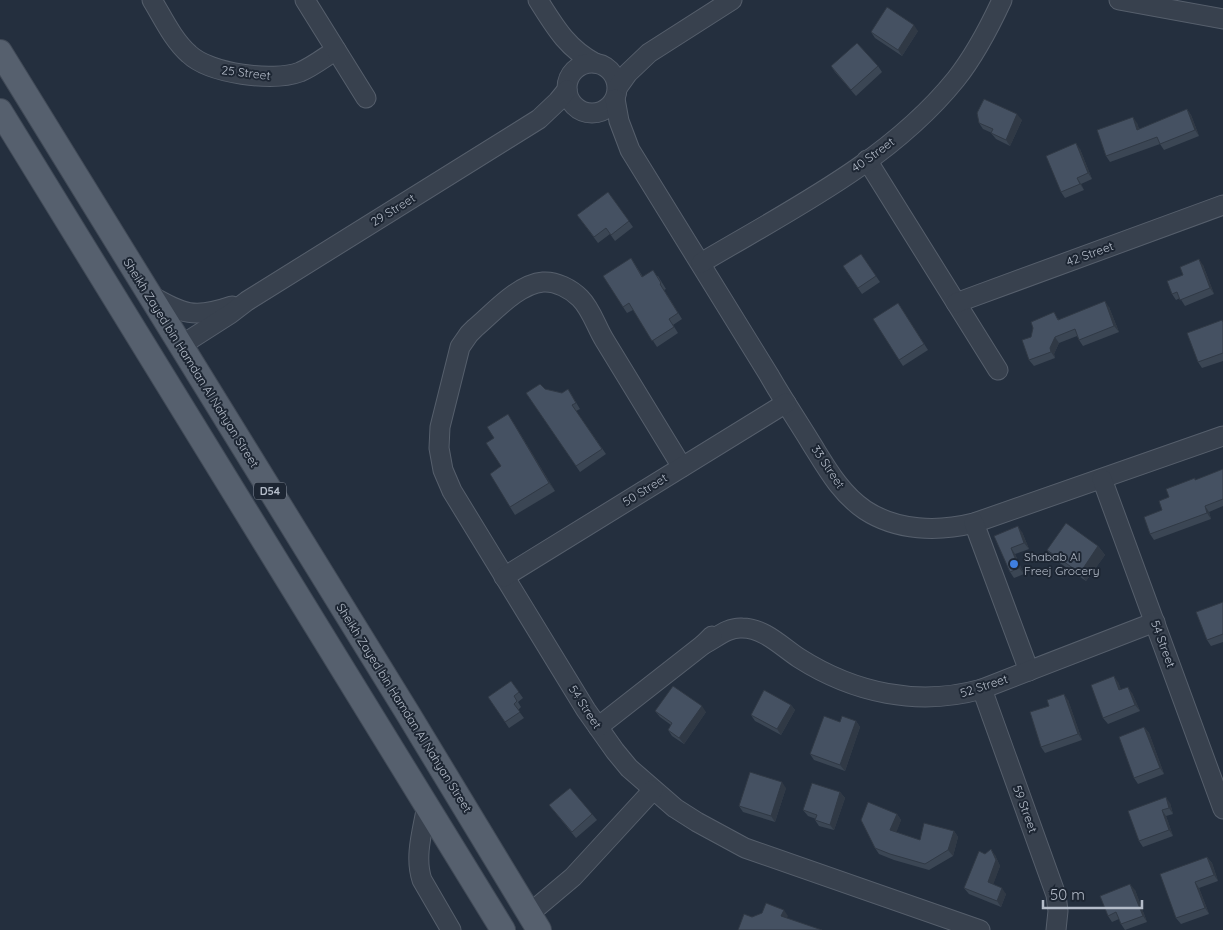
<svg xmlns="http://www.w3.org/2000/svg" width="1223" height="930" font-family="Quicksand,sans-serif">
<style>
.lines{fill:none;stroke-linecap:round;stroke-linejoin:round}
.minor-casing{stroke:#565f6c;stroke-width:21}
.major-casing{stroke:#414a57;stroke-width:26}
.minor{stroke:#38414e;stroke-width:19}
.major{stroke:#56606e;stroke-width:24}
.wall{fill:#3b4654}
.shaded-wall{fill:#303945}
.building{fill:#455162;stroke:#303945}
.shop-dot{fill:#3f7fe0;stroke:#1d2633;stroke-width:2}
.labels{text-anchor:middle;stroke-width:4;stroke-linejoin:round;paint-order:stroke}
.shield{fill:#1d2633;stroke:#878f9c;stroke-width:1}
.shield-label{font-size:11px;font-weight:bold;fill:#b4bcc9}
.street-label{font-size:12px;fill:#b4bcc9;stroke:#1d2633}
.poi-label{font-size:12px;fill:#b4bcc9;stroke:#1d2633;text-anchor:start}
</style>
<rect width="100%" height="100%" fill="#242f3e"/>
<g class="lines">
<defs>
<g id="minor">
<path d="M152,0C163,18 173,40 189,54C210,74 273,82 300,72C312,67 325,57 336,50"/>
<path d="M305,0L366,98"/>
<path d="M538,0C555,27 567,48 595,63"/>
<path d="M1119,0L1223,19"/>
<circle cx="592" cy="88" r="25"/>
<path d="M618,87L628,73L649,53L732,0"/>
<path d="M615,99L619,121L630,150C677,225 723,300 769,375C782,398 797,420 811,443C826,467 840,493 865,510C897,531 938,532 974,523L1223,436"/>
<path d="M867,160L998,370"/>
<path d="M701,263C790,210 890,161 956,79C975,55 989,28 1002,0"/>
<path d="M150,295C183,314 194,319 232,306"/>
<path d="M956,303L1223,205"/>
<path d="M180,346L230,314L247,301L539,119L558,101L567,90"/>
<path d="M682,467C656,425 631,383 605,341C596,327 592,310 580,298C571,289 556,281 543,282C518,284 493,313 475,328L469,334L460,347L440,427L439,448L443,470L452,491L586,710L615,751L629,768L675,808L697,822L745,848L980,930"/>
<path d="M1102,479L1223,809"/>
<path d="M974,523L1029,671"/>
<path d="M504,577L786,403"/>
<path d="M704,644C716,638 728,627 742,628C764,628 781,646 799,658C854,693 918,707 982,689L1155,622"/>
<path d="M982,689L1056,895L1058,911L1056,930"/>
<path d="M598,727L704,644L712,636"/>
<path d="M427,805C423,829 414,856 422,880L451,930"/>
<path d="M529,914L573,877L653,790"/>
</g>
<g id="major">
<path d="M0,52L407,712L539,930"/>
<path d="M0,111L503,930"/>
</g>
</defs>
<use href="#minor" class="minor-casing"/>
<use href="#major" class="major-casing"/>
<use href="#minor" class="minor"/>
<use href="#major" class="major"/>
</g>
<g class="wall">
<path d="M918,31L902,56L875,38L871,32Z"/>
<path d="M831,66H878L882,72L856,96L835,72Z"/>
<path d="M1187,109L1191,115L1199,136L1164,150L1160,144L1110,162L1106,156L1137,123L1139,129Z"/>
<path d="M1022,120L1010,146L996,139L991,133H992L983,129L979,123Z"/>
<path d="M1080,149L1092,179L1081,184L1084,190L1065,198L1061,192Z"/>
<path d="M608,192L633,227L615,241L610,234L598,243L577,215Z"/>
<path d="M861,254L880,282L862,294L843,266Z"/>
<path d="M631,258L643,277L658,276L666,289L664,290L682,319L673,325L678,333L657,347L633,310L627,313L623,307Z"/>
<path d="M1203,265L1214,294L1185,306L1180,298L1176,300L1172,294L1183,275Z"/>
<path d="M898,303L928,350L903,366L899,360Z"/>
<path d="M1109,307L1119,332L1083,346L1079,340L1077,336L1059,343L1054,354L1055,358L1034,366L1029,360L1031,337L1058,318L1059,320Z"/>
<path d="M1223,321V361L1202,368L1198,362Z"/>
<path d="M545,389L562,393L568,389L580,409L576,411L606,454L580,472L526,393Z"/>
<path d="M513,422L555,491L515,515L510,507L494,438Z"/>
<path d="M1223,469V506L1209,512L1211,519L1154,540L1150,534L1169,497L1196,480Z"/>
<path d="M1022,532L1029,549L1015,554L1024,574L1014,578L1010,572L994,536Z"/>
<path d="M1098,546L1105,555L1086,581L1054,559L1047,550Z"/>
<path d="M1223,602V642L1211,646L1207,640Z"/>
<path d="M511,681L523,698L518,702L521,707L518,710L524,718L509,728L488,697Z"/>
<path d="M1118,682L1121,690L1132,693L1140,711L1108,724L1103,718Z"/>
<path d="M1068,700L1082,740L1045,753L1041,747Z"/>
<path d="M791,705L795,710L781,735L755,721L751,715Z"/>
<path d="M655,711L706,712L684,744L672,736L668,730L671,725L660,717Z"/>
<path d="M856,721L860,727L845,771L814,760L810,754L840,722Z"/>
<path d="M1144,727L1149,733L1164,774L1138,784L1134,778Z"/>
<path d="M786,788L775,822L743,812L739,806Z"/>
<path d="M840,792L845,798L834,830L819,826L815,820L816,819L808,816L803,810Z"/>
<path d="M1170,803L1173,814L1166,816L1173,836L1143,847L1139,841L1128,811Z"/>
<path d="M549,805L592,814L597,820L576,838Z"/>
<path d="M897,814L901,820L896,832L920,840L954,831L958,837L953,856L929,870L894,860L879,854L875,848Z"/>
<path d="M985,854L995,855L1000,866L993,884L1006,894L1001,907L969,894L964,888Z"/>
<path d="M1207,857L1212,863L1218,881L1199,888L1209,914L1181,924L1176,918Z"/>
<path d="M1135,890L1147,922L1125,930L1121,924L1119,919L1112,922L1108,916Z"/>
</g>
<g class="shaded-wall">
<path d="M914,25L918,31L902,56L898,50Z"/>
<path d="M1187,109L1191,115L1199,136L1195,130Z"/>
<path d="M1017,114L1022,120L1010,146L1006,140Z"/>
<path d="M1133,117L1137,123L1141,136L1137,130Z"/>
<path d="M1076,143L1080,149L1092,179L1088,173Z"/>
<path d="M1077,178L1081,184L1084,190L1080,184Z"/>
<path d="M1199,259L1203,265L1214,294L1210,288Z"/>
<path d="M1105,301L1109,307L1119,332L1114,326Z"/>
<path d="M1055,337L1059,343L1054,354L1055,358L1051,352L1050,348Z"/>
<path d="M508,414L513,422L555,491L549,483Z"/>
<path d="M1205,506L1209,512L1211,519L1207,513Z"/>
<path d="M1018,526L1022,532L1029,549L1024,543Z"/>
<path d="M1098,546L1105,555L1086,581L1080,573Z"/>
<path d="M1011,548L1015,554L1024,574L1019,568Z"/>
<path d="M1114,676L1118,682L1124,696L1119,690Z"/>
<path d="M1128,687L1132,693L1140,711L1135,705Z"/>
<path d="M1064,694L1068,700L1082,740L1078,734Z"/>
<path d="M791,705L795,710L781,735L777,729Z"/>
<path d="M702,706L706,712L684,744L679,738Z"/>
<path d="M856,721L860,727L845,771L840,765Z"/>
<path d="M1144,727L1149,733L1164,774L1160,768Z"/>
<path d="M782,782L786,788L775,822L771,816Z"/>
<path d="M840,792L845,798L834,830L830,825Z"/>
<path d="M1166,797L1170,803L1173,814L1169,808Z"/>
<path d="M1162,810L1166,816L1173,836L1169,830Z"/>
<path d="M897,814L901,820L895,836L890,830Z"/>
<path d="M954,831L958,837L953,856L948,850Z"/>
<path d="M991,849L995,855L1000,866L992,888L988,882Z"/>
<path d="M1207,857L1212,863L1218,881L1214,875Z"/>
<path d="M1195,882L1199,888L1209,914L1205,908Z"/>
<path d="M1130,884L1135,890L1147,922L1143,916Z"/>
<path d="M1002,888L1006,894L1001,907L997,901Z"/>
<path d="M784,910L788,916L785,922L781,916Z"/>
</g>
<g class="building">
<path d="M887,7L914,25L898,50L871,32Z"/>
<path d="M857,43L878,66L851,90L831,66Z"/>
<path d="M984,99L1017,114L1006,140L991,133L993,129L979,123L977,113Z"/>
<path d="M1187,109L1195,130L1160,144L1157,137L1106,156L1097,130L1133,117L1137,130Z"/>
<path d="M1076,143L1088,173L1077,178L1080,184L1061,192L1046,156Z"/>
<path d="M608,192L629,221L611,235L606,228L594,237L577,215Z"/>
<path d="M861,254L876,276L858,288L843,266Z"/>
<path d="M631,258L642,277L653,270L661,283L660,284L678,313L669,319L674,327L652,341L629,303L623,307L603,276Z"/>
<path d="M1199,259L1210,288L1180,300L1177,292L1172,294L1167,281L1183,275L1180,267Z"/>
<path d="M1105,301L1114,326L1079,340L1075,329L1055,337L1050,348L1051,352L1029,360L1022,340L1031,337L1033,328L1031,322L1054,312L1058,320Z"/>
<path d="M898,303L924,344L899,360L873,319Z"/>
<path d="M1222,320L1223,322V353L1198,362L1187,333Z"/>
<path d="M540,384L545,389L562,393L568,389L576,403L572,405L602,449L576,466L526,393Z"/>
<path d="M508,414L549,483L510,507L490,474L501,466L486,443L494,438L487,427Z"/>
<path d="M1223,469V499L1205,506L1207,513L1150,534L1144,517L1162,510L1159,501L1169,497L1166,489L1195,478V480Z"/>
<path d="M1066,523L1098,546L1080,573L1047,550Z"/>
<path d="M1018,526L1024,543L1011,548L1019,568L1010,572L994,536Z"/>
<path d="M1223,602V634L1207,640L1196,612Z"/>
<path d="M1114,676L1119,690L1128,687L1135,705L1103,718L1091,685Z"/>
<path d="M511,681L519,692L514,696L517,701L514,704L520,712L505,722L488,697Z"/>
<path d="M673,686L702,706L679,738L668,730L672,723L655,711Z"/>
<path d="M764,690L791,705L777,729L751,715Z"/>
<path d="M1064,694L1078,734L1041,747L1030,712L1049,706L1047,700Z"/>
<path d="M824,716L840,722L842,716L856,721L840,765L810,754Z"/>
<path d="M1144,727L1160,768L1134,778L1119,737Z"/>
<path d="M750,772L782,782L771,816L739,806Z"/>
<path d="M812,783L840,792L830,825L815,820L817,815L803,810Z"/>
<path d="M570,788L592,814L572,832L549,805Z"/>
<path d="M1166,797L1169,808L1162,810L1169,830L1139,841L1128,811Z"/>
<path d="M868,802L897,814L890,830L920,840L924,823L954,831L948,850L925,864L890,854L875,848L861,820Z"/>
<path d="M991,849L996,860L988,882L1002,888L997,901L964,888L979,851L985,854Z"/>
<path d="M1207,857L1214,875L1195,882L1205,908L1176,918L1160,874Z"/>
<path d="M1130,884L1143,916L1121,924L1116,912L1108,916L1100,896Z"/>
<path d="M766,903L784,910L781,916L822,930H738L744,914L752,917L762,913Z"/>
</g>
<circle class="shop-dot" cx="1014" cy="564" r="5"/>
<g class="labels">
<rect class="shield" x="254" y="482.5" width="32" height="17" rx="4"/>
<g class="shield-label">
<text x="270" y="495">D54</text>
</g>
<g class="street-label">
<text transform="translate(246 73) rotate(7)" y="4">25 Street</text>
<text transform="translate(873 155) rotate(-36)" y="4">40 Street</text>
<text transform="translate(393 210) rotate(-32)" y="4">29 Street</text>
<text transform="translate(1090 254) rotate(-20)" y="4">42 Street</text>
<text transform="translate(191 363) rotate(58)" y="4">Sheikh Zayed bin Hamdan Al Nahyan Street</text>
<text transform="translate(828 467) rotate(56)" y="4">33 Street</text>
<text transform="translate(645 490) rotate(-32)" y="4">50 Street</text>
<text transform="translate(1163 644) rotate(70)" y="4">54 Street</text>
<text transform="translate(984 686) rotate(-18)" y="4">52 Street</text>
<text transform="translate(585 707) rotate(57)" y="4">54 Street</text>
<text transform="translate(404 708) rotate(58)" y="4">Sheikh Zayed bin Hamdan Al Nahyan Street</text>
<text transform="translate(1025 809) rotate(70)" y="4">59 Street</text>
</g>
<g class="poi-label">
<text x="1024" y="561">Shabab Al<tspan x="1024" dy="14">Freej Grocery</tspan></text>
</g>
</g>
<path d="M1043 900v8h99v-8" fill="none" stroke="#b4bcc9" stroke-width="2.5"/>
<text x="1050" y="900" font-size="15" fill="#b4bcc9" stroke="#1d2633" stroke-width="4" paint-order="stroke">50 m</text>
</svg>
